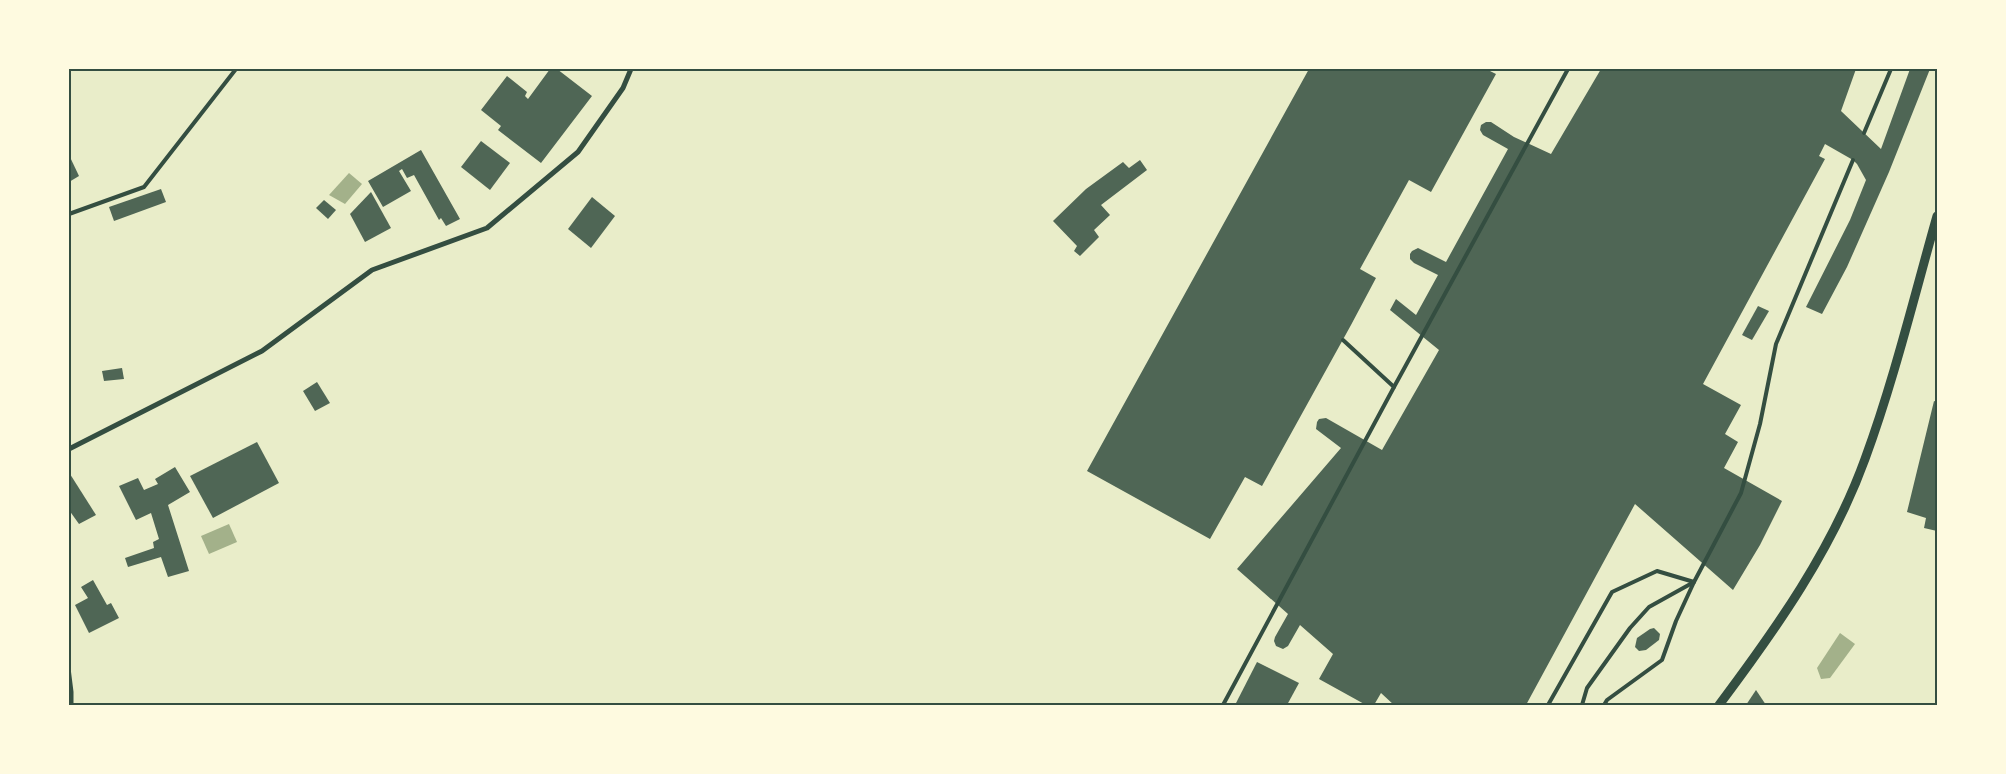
<svg xmlns="http://www.w3.org/2000/svg" width="2006" height="774" font-family="Poppins,sans-serif">
<style>
.water{fill:#a3b18a}
.building{fill:#4f6655}
.lines{fill:none;stroke-linecap:round;stroke-linejoin:round}
.path{stroke:#344e41;stroke-width:3}
.service{stroke:#344e41;stroke-width:4}
.minor{stroke:#344e41;stroke-width:5}
.tertiary{stroke:#344e41;stroke-width:9}
.neatline{fill:none;stroke:#344e41;stroke-width:2}
</style>
<rect width="100%" height="100%" fill="#e9edc9"/>
<g class="water">
<path d="M349,173L362,184L345,204L329,195Z"/>
<path d="M229,524L237,542L209,554L201,536Z"/>
<path d="M1840,633L1855,644L1830,678L1821,679L1817,668Z"/>
</g>
<g class="building">
<path d="M550,69H557L592,96L541,163L498,130L501,126L481,110L507,76L527,92L525,96L528,99Z"/>
<path d="M1309,69H1486L1496,74L1431,192L1409,180L1360,269L1376,278L1351,325L1262,486L1245,477L1210,539L1087,471Z"/>
<path d="M1601,69H1856L1841,111L1881,149L1910,69H1930L1889,172L1847,267L1822,314L1806,307L1850,220L1866,180L1857,164L1853,160L1825,144L1819,156L1825,159L1703,384L1741,405L1725,434L1738,442L1724,468L1782,501L1760,545L1733,590L1635,504L1526,705H1394L1381,693L1374,705H1366L1319,679L1333,654L1300,625L1288,646L1283,649L1276,646L1274,641L1275,637L1288,614L1237,569L1341,448L1316,429L1317,422L1319,419L1326,418L1382,450L1439,350L1390,310L1396,299L1416,315L1438,275L1414,263L1410,259V254L1412,251L1418,248L1446,262L1508,149L1483,135L1480,130L1481,125L1486,122H1491L1514,137L1551,154Z"/>
<path d="M481,141L510,163L490,190L461,167Z"/>
<path d="M421,150L460,219L446,226L441,218L439,220L414,175L407,178L402,169L399,171L411,191L383,207L368,181Z"/>
<path d="M69,155L79,176L69,182Z"/>
<path d="M1140,160L1147,170L1101,205L1110,215L1094,230L1099,237L1080,256L1074,251L1077,246L1053,221L1086,189L1123,162L1129,168Z"/>
<path d="M161,189L166,202L114,221L109,207Z"/>
<path d="M371,192L391,228L365,242L350,214Z"/>
<path d="M592,197L615,216L591,248L568,229Z"/>
<path d="M324,200L336,210L328,219L316,208Z"/>
<path d="M1758,306L1769,311L1752,340L1742,335Z"/>
<path d="M122,368L124,379L104,381L102,371Z"/>
<path d="M317,382L330,403L315,411L303,391Z"/>
<path d="M1934,401L1937,402V531L1924,528L1926,518L1907,512Z"/>
<path d="M257,442L279,483L213,518L190,476Z"/>
<path d="M175,467L190,492L168,505L189,571L168,577L161,557L128,567L125,558L154,548L153,542L159,539L151,513L136,520L119,486L138,478L144,490L158,484L155,479Z"/>
<path d="M70,474L96,515L79,524L69,510V475Z"/>
<path d="M93,580L107,605L111,603L119,618L89,633L75,605L88,598L81,587Z"/>
<path d="M1654,628L1660,634L1659,640L1646,650L1639,651L1635,647L1637,638L1650,629Z"/>
<path d="M1257,662L1299,683L1287,705H1235Z"/>
<path d="M1756,690L1766,705H1746Z"/>
</g>
<g class="lines">
<path class="path" d="M69,668L72,692V705"/>
<g class="service">
<path d="M1864,133L1891,69"/>
<path d="M69,214L144,187L236,69"/>
<path d="M1394,387L1568,69"/>
<path d="M1223,705L1394,387L1343,340"/>
<path d="M1548,705L1612,592L1657,571L1694,582"/>
<path d="M1582,705L1587,688L1630,628L1649,607L1694,582"/>
<path d="M1604,705L1607,700L1662,660L1676,621L1694,582L1741,493L1760,424L1776,344L1853,160"/>
</g>
<path class="minor" d="M69,449L262,351L372,270L487,228L578,152L623,88L631,69"/>
<path class="tertiary" d="M1719,705C1776,629 1832,550 1865,459C1894,380 1914,297 1937,216"/>
</g>
<rect width="2006" height="774" fill="none" stroke="#fefae0" stroke-width="140"/>
<rect x="70" y="70" width="1866" height="634" class="neatline"/>
</svg>
